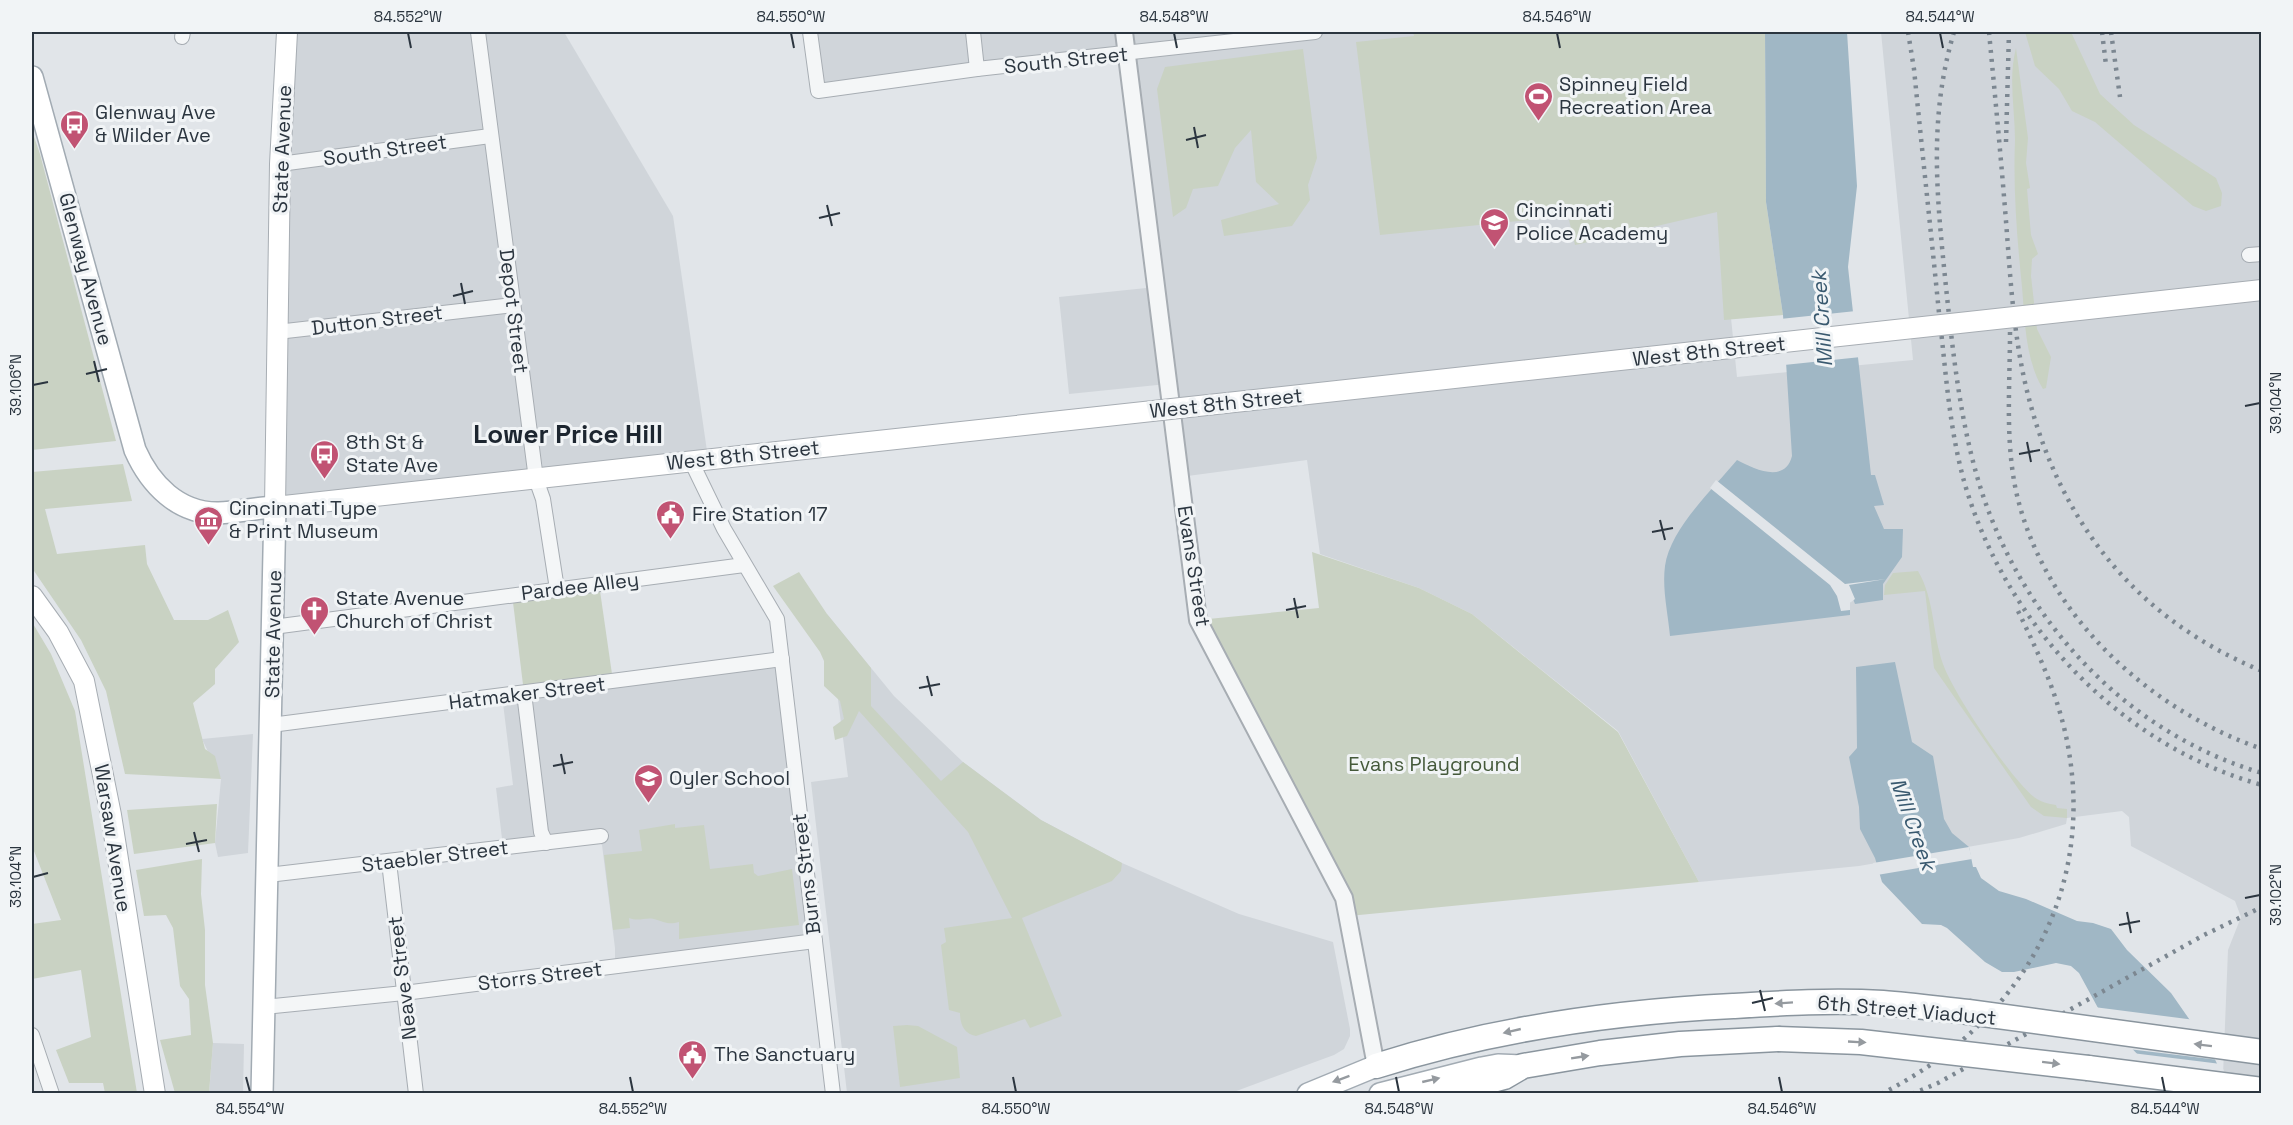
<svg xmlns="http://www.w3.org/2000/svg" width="2293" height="1125" font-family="'Space Grotesk',sans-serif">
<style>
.built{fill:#d0d5da}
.green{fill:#c9d2c3}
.water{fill:#a0b7c5}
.pier{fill:#e1e5e9}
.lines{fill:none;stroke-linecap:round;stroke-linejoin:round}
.minor-casing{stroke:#a7adb3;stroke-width:16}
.tertiary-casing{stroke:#a7adb3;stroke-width:20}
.secondary-casing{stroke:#a7adb3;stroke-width:22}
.primary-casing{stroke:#a2abb3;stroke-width:24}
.motorway-casing{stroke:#8a959e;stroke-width:27}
.minor{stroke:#f4f6f7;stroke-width:14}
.tertiary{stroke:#f4f6f7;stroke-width:16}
.secondary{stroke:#fff;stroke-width:20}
.primary{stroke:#fff;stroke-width:21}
.motorway{stroke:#fff;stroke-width:24}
.rail{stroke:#7c8791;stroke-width:4.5;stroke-dasharray:3 6;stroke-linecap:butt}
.secondary-bridge-casing{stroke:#a7adb3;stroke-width:22;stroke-linecap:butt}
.motorway-bridge-casing{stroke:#8a959e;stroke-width:27;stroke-linecap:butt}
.secondary-bridge{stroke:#fff;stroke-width:20}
.motorway-bridge{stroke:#fff;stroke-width:24}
.oneway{fill:#959a9f}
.ticks{fill:none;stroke:#2b353f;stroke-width:2}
.labels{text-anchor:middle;stroke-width:6;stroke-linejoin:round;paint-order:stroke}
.street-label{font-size:20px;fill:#2b353f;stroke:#f1f4f6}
.poi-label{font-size:20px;fill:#2b353f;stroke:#f1f4f6;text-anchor:start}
.park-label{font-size:20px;fill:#44593a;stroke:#f1f4f6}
.water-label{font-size:21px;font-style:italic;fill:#39596f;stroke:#f1f4f6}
.district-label{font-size:26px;font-weight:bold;fill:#1d2630;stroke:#f1f4f6}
.neatline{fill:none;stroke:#2b353f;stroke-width:2}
.ticks-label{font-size:15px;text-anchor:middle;fill:#2b353f}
</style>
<rect width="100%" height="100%" fill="#e1e5e9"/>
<g class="built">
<path d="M287,32H564L673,216L708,458L275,507Z"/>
<path d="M810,32H1702L1737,377L1913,360L1881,32H2261V1093L2223,1075L2228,950L2241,917L2235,901L2131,846L2129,817L2122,811L2067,818L2066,824L2019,838L1859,866L1699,882L1618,731L1472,614L1419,588L1320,554L1307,460L1180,477L1167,384L1069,394L1059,297L1156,287L1126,53L818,91Z"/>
<path d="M827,614L894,696L963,762L1041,820L1122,863L1239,914L1333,942L1350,1029V1036L1344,1049L1334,1055L1231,1093H847L811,782L848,777Z"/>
<path d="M782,659L815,941L615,966V948L602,845L599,842L503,847L496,788L513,785L502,695Z"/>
<path d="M253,734L248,853L218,857L215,843L221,779L202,739Z"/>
<path d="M213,1043L244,1044L243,1093L209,1094Z"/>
</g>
<g class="green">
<path d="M1413,32H1765L1766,202L1783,315L1724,320L1717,212L1575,245L1569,220L1596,213L1380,235L1356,42L1414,36Z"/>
<path d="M2025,32H2071L2100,94L2134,125L2216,178L2222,193L2221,206L2206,211L2193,206L2095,122L2072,111L2059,89L2035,66Z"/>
<path d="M2016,48L2028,138L2026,163L2030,188L2027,189L2031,235L2038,254L2032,259L2031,276L2037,329L2051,357L2046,388L2043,389C2025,359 2025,321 2022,287C2017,238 2013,189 2015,140C2015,110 2008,78 2016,48Z"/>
<path d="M1303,49L1317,158L1308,185L1310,200L1292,226L1224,236L1221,220L1279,204L1256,182L1251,130L1235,148L1218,186L1193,189L1186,208L1173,217L1157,89L1165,67Z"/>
<path d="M32,131L40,154L116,441L32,450Z"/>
<path d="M123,464L132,501L45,509L57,554L145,545L147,564L174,620H208L228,610L239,642L215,669V684L193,703L205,749L215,756L221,779L125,774L106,691L81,640L32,568V472Z"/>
<path d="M1312,552L1419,588L1472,614L1618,732L1699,882L1349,916L1198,620L1319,608Z"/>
<path d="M1918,571C1935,600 1932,633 1943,664C1953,693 2011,779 2034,797C2041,802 2048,804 2056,805L2057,808L2067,809V818L2044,816L2031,807L1934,668L1925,591L1884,595L1885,585L1893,573Z"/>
<path d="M799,572L827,614L871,668V706L941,781L963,762L1041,820L1122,863L1121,871L1112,881L1022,918L1062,1016L1030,1028L1025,1019L976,1036C964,1034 960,1024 960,1013L949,1010L941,945L946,942L944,928L1012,918L968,832L859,711L847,736L835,740L833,727L844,719L840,701L824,686V661L820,652L773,586Z"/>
<path d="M599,584L613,681L524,693L512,594Z"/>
<path d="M32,622L51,654L75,711L137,1093H105L103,1083H69L56,1050L91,1037L81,970L32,979V924L61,920L32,846Z"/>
<path d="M217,804L215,843L134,854L127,810Z"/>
<path d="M675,824V828L704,825L710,869L753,864L754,873L758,876L792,869L799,925L679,939V922C669,925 664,922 654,919C645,917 639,922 629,918L630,928L613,930L604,855L642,851L639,830Z"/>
<path d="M202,859L201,894L205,930V985L213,1043L209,1093H175L160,1040L191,1035L189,999L180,986L173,928L166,915L144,916L136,870Z"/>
<path d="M907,1025L918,1026L957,1047L960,1078L900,1087L893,1026Z"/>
</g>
<g class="water">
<path d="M1765,32H1847L1857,186L1848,267L1871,475H1875L1884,505L1874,506L1884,529H1903L1902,557L1883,584V600L1855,604L1853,599L1850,603V615L1670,636C1668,613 1662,589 1665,566C1670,529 1713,489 1737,460C1754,469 1785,484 1792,456L1783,315L1766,202Z"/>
<path d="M1895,662L1912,742L1933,756L1944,819L1952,833L1969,847L1973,867H1976L1981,878L1999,891L2026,899L2077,921L2093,923L2111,929L2127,950L2171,993L2210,1049L2231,1093L2140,1057L2104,1019L2079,973L2071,966L2056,963L2014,972H2002L1985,962L1947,928L1941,925L1922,924L1882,882L1875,858L1860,829L1859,807L1849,757L1857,748L1856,667Z"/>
</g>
<g class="pier">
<path d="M1856,311L1861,357L1784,365L1780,319Z"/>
<path d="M1716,480L1845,584L1886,579L1849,585L1855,599L1850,603V610L1841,611L1837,596L1830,585L1710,488Z"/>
<path d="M1969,847L1972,859L1877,875L1873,863Z"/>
<path d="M2094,1007L2195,1020L2219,1060L2128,1049L2101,1021Z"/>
<path d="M2132,1053L2221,1064L2234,1094H2158Z"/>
</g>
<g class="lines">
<defs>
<g id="minor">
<path d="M478,32L536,479L543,499L557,589"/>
<path d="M810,32L818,91L977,69L1315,32"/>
<path d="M973,32L977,69"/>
<path d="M182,37L183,32"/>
<path d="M280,164L490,136"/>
<path d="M2249,255L2262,254"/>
<path d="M277,332L513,305"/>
<path d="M691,461L724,529L777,619L833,1094"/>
<path d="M273,627L744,565"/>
<path d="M524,693L541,832L546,843"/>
<path d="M271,725L782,659"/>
<path d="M389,862L416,1094"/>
<path d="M268,875L601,836"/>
<path d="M264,1007L404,993L815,941"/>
<path d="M32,1035L52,1094"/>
</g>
<path id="tertiary" d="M1124,32L1198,620L1344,898L1376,1066"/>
<g id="secondary">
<path d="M287,32L280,164L275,507L841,445"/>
<path d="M32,596L58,632L84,681L111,815L155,1094"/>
</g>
<g id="primary">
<path d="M32,77L135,450C150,484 178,514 219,513C237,512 256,508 275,507L262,1094"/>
<path d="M1308,1094L1376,1066"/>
<path d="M1380,1094L1482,1068L1498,1065L1523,1066"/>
</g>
<g id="motorway">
<path d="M1376,1066C1492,1029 1611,1012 1733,1006C1783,1003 1832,1000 1883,1003C1911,1005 1940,1009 1968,1012"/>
<path d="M2088,1068L2262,1090"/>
<path d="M1442,1094L1504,1077L1523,1066L1600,1053L1680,1044L1778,1039"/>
</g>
</defs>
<use href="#minor" class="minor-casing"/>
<use href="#tertiary" class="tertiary-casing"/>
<use href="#secondary" class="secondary-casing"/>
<use href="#primary" class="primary-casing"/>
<use href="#motorway" class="motorway-casing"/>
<use href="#minor" class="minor"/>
<use href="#tertiary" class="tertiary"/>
<use href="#secondary" class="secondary"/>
<use href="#primary" class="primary"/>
<use href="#motorway" class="motorway"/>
<g class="rail">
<path d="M1908,32L1914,69C1922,150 1931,232 1939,313C1946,371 1949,431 1966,488C2008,626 2121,746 2262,785"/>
<path d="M1954,32C1928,119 1937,198 1946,287C1953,353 1960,420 1979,483C2020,618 2125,733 2262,773"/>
<path d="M1989,32C1995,95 2001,158 2006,221C2010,273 2013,327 2024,378C2054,515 2131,617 2262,671"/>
<path d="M2102,32L2106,65"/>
<path d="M2111,32L2120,97"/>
<path d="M2006,142L2009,32"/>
<path d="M2010,332C2010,385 2005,439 2016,491C2043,613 2147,709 2262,749"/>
<path d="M1881,1094C2013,1028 2094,902 2069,752C2061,702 2040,656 2018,611"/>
<path d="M1912,1094L1938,1083L2204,935L2262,907"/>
</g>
<defs>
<path id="secondary-bridge" d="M841,445L2262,290"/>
<g id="motorway-bridge">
<path d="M1968,1012L2262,1052"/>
<path d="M1778,1039L1861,1042L2088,1068"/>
</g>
</defs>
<use href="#secondary-bridge" class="secondary-bridge-casing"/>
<use href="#motorway-bridge" class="motorway-bridge-casing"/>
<use href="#secondary-bridge" class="secondary-bridge"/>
<use href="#motorway-bridge" class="motorway-bridge"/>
</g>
<defs><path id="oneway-solid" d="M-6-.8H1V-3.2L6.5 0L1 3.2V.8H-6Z" transform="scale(1.5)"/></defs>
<g class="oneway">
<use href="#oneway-solid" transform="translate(1784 1003) rotate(176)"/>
<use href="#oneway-solid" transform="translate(1512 1031) rotate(167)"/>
<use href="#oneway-solid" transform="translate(1857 1042) rotate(3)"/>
<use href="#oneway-solid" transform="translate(2203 1045) rotate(-173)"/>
<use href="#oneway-solid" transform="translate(1580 1057) rotate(-9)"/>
<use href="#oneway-solid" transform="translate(2051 1063) rotate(7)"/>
<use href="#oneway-solid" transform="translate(1341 1079) rotate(160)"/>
<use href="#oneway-solid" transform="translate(1431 1080) rotate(-13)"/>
</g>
<path class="ticks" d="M408,33L411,48M791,33L794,48M1174,33L1177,48M1557,33L1560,48M1940,33L1943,48M1194,127L1198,148M1186,140L1206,135M827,205L832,226M819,218L840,213M461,283L465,304M453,296L473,291M94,361L99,382M86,374L107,369M33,385L48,382M2245,406L2260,403M2027,442L2031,462M2019,454L2040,450M1660,520L1665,540M1652,532L1673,528M1294,598L1298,618M1286,610L1306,606M927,676L932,696M919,688L940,684M561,754L565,774M553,766L573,762M194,832L199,852M186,844L207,840M33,877L48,873M2245,898L2260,895M2127,912L2131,933M2119,925L2140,921M1760,990L1765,1011M1752,1003L1773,998M246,1077L250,1092M630,1077L633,1092M1013,1077L1016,1092M1396,1077L1399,1092M1779,1077L1782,1092M2162,1077L2165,1092"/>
<defs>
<symbol id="stadium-pin" viewBox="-11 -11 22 30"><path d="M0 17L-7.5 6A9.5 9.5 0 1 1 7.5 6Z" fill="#c15373" stroke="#f1f4f6"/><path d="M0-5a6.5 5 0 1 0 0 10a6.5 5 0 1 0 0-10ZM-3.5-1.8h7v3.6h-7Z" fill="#fff"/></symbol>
<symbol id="bus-pin" viewBox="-11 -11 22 30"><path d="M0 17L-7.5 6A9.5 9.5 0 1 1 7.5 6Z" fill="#c15373" stroke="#f1f4f6"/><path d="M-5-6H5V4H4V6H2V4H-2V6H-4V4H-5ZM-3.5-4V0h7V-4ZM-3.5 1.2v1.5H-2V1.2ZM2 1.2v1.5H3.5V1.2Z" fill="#fff"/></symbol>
<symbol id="university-pin" viewBox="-11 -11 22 30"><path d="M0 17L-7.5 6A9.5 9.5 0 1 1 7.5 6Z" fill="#c15373" stroke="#f1f4f6"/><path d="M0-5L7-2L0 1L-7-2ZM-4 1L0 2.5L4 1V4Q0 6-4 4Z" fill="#fff"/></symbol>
<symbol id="civic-pin" viewBox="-11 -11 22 30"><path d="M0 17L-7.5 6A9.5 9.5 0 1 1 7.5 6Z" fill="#c15373" stroke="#f1f4f6"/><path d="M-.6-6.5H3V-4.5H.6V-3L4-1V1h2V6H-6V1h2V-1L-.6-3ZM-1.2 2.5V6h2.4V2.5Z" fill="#fff"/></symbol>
<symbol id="museum-pin" viewBox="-11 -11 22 30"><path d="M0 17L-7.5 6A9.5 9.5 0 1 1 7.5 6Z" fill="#c15373" stroke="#f1f4f6"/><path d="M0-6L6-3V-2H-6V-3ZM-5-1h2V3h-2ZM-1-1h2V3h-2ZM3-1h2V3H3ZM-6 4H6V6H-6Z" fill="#fff"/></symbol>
<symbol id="church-pin" viewBox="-11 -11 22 30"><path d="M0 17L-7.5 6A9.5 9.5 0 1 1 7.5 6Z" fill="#c15373" stroke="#f1f4f6"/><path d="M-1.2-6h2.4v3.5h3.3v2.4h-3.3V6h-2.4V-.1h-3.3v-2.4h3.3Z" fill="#fff"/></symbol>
<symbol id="school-pin" viewBox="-11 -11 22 30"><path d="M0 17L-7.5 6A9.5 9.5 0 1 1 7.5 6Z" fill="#c15373" stroke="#f1f4f6"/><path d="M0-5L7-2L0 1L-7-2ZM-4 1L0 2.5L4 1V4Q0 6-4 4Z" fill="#fff"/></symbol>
</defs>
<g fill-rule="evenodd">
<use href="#stadium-pin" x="1522" y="80" width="33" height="45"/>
<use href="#bus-pin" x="58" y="108" width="33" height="45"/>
<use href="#university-pin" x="1478" y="206" width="33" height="45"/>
<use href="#bus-pin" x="308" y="438" width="33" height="45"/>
<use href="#civic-pin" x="654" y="498" width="33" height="45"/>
<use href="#museum-pin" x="192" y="504" width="33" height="45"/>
<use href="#church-pin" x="298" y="594" width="33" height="45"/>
<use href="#school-pin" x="632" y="762" width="33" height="45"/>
<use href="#civic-pin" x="676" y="1038" width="33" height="45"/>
</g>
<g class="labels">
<g class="street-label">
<text transform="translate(1066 60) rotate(-6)" y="7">South Street</text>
<text transform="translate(282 149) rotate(-88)" y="7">State Avenue</text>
<text transform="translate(385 150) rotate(-8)" y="7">South Street</text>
<text transform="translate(86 269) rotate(75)" y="7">Glenway Avenue</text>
<text transform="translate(514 311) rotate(83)" y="7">Depot Street</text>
<text transform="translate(377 320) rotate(-7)" y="7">Dutton Street</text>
<text transform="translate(1709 351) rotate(-6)" y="7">West 8th Street</text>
<text transform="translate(1226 403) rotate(-6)" y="7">West 8th Street</text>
<text transform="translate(743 455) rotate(-6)" y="7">West 8th Street</text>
<text transform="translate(1194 566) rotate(81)" y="7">Evans Street</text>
<text transform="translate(580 586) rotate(-7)" y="7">Pardee Alley</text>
<text transform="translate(273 634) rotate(-89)" y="7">State Avenue</text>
<text transform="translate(527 693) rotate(-7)" y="7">Hatmaker Street</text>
<text transform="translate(113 838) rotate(81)" y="7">Warsaw Avenue</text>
<text transform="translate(435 856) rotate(-7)" y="7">Staebler Street</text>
<text transform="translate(806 874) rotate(-97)" y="7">Burns Street</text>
<text transform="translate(540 976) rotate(-7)" y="7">Storrs Street</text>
<text transform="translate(402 978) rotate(-97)" y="7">Neave Street</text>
<text transform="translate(1907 1010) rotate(5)" y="7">6th Street Viaduct</text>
</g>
<g class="poi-label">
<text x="1559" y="91">Spinney Field<tspan x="1559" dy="23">Recreation Area</tspan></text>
<text x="95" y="119">Glenway Ave<tspan x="95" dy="23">&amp; Wilder Ave</tspan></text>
<text x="1516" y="217">Cincinnati<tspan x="1516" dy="23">Police Academy</tspan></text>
<text x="346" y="449">8th St &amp;<tspan x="346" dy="23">State Ave</tspan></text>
<text x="229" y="515">Cincinnati Type<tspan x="229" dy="23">&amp; Print Museum</tspan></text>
<text x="692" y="521">Fire Station 17</text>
<text x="336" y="605">State Avenue<tspan x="336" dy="23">Church of Christ</tspan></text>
<text x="669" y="785">Oyler School</text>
<text x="714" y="1061">The Sanctuary</text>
</g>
<g class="park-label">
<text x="1434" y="771">Evans Playground</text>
</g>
<g class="water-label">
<text transform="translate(1822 319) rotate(-94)" y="7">Mill Creek</text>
<text transform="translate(1913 824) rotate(70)" y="7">Mill Creek</text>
</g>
<g class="district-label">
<text x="568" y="443">Lower Price Hill</text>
</g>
</g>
<rect width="2293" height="1125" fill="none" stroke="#f1f4f6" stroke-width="66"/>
<rect x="33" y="33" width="2227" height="1059" class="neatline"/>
<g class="ticks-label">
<text x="408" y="22">84.552°W</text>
<text x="791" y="22">84.550°W</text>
<text x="1174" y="22">84.548°W</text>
<text x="1557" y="22">84.546°W</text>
<text x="1940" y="22">84.544°W</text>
<text transform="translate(16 385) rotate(-90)" y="5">39.106°N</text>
<text transform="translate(2276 403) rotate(-90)" y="5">39.104°N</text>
<text transform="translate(16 877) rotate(-90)" y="5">39.104°N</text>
<text transform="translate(2276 895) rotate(-90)" y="5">39.102°N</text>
<text x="250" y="1114">84.554°W</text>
<text x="633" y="1114">84.552°W</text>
<text x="1016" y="1114">84.550°W</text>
<text x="1399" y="1114">84.548°W</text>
<text x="1782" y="1114">84.546°W</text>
<text x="2165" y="1114">84.544°W</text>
</g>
</svg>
